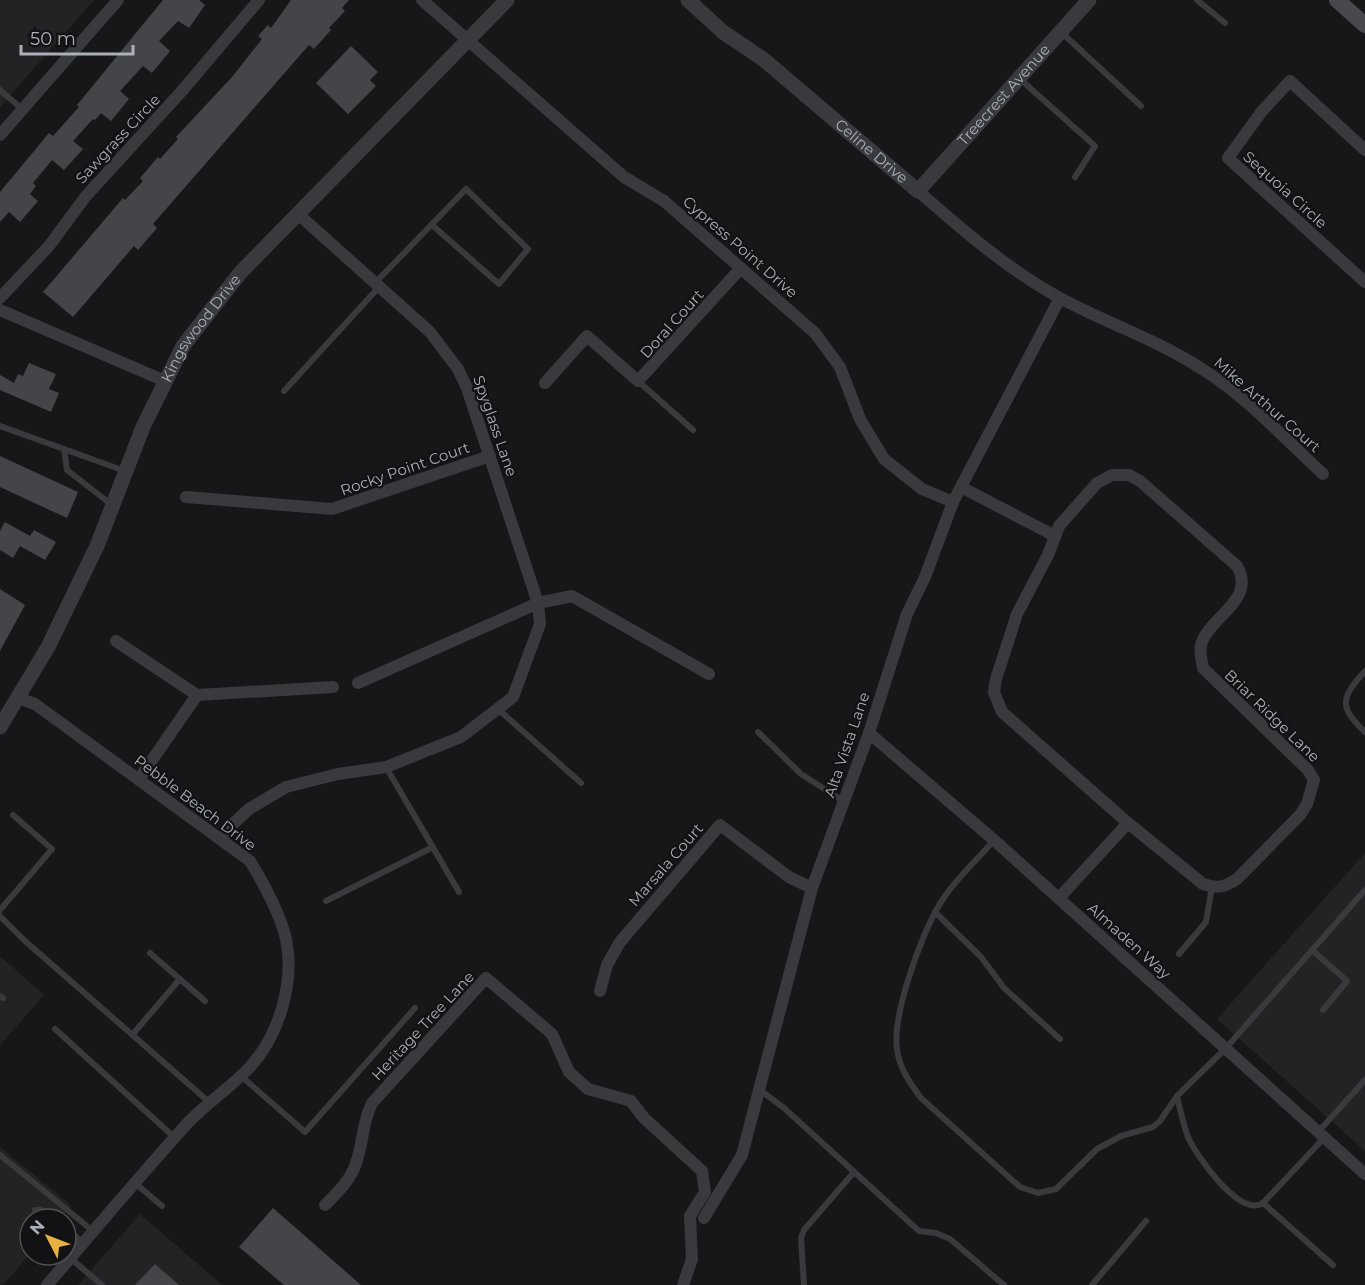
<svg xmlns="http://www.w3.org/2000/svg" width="1365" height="1285" font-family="Montserrat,sans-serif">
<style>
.built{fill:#232326}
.building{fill:#444549}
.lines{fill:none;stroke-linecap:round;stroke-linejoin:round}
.service{stroke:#393a3e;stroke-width:6}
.minor{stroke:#393a3e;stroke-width:12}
.tertiary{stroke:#393a3e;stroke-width:15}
.secondary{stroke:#47494e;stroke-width:16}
.labels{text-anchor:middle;stroke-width:4.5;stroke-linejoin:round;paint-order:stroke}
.street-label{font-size:15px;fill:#aaafb8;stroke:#121214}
</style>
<rect width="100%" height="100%" fill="#171719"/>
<g class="built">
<path d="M0,0H94L0,107Z"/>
<path d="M1365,853V1151L1217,1019Z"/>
<path d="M0,956L44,995L0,1045Z"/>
<path d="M0,1147L72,1206L61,1219H30V1254L3,1285H0Z"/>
<path d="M140,1214L222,1285H78Z"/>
</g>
<g class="building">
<path d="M163,0H199L205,5L189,28L178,21L159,41L170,51L152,73L143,66L120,91L129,99L111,121L101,113L95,120L93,119L73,141L83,149L64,170L52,160L33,183L36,186L30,194L38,201L20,222L9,212L0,222V192L49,133L53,136L79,107L77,105Z"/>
<path d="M291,0H349L342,8L345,11L329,28L331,30L314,49L309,45L153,224L157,228L138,250L134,246L73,317L43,292L123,198L125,200L143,181L140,178L158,157L160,159L178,139L176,137L232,77L262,39L258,36L268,25L271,28Z"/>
<path d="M351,46L378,72L370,80L376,86L348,114L316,83Z"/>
<path d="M29,363L56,374L49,389L59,393L51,412L0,390V375L14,383L18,374L23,376Z"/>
<path d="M0,456L78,492L67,518L0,487Z"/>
<path d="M5,522L30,536L34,530L56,542L45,560L20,546L13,558L0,550V531Z"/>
<path d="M0,589L25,605L0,651Z"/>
<path d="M273,1208L361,1285H284L239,1247Z"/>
<path d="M155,1264L179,1285H135Z"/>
</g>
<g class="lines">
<g class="service">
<path d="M1197,0L1225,23"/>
<path d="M1061,32L1141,106"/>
<path d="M1020,79L1095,146L1075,177"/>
<path d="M0,90L22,109"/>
<path d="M375,283L466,189L528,249L499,284L432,225"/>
<path d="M638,381L693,430"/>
<path d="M284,391L379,287"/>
<path d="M0,426L125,471"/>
<path d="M64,449L67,470L112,505"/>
<path d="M1365,671C1341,698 1338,706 1365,732"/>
<path d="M498,709L581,783"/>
<path d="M758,732L801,774L843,801"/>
<path d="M386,767L459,892"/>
<path d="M994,840C978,859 959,876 945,896C924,926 892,1013 897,1049C899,1068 910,1083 921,1098L1020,1187L1038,1193L1056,1189L1097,1149L1121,1136L1153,1127L1160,1121L1177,1096L1226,1048L1365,890"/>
<path d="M326,901L433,847"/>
<path d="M0,910L52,849L13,815"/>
<path d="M935,912L981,957L1004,988L1060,1039"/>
<path d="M0,916L25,941L209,1102"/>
<path d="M1312,950L1347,981L1323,1010"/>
<path d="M150,953L205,1001"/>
<path d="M1179,954L1206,922L1212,887"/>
<path d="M0,996L3,998"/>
<path d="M55,1029L174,1137"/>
<path d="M132,1035L180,979"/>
<path d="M241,1076L305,1132L415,1008"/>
<path d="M760,1090L784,1108L919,1231L936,1233L950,1239L1004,1285"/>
<path d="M1177,1096C1180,1109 1183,1124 1188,1137C1197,1157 1240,1218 1263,1203L1324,1138"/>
<path d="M1319,1131L1365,1080"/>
<path d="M0,1155L93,1231"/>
<path d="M135,1183L162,1206"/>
<path d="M1263,1203L1333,1265"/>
<path d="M35,1210H41L56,1219"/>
<path d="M66,1228L83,1243"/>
<path d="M70,1258L102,1285"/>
<path d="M804,1285L801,1238L804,1230L854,1172"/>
<path d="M1092,1285L1146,1221"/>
</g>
<g class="minor">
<path d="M422,0L624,177L664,201L815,333L840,367L860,419L884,459L922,489L953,502"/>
<path d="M0,135L118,0"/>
<path d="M1365,150L1290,81L1262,111L1228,158L1365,282"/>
<path d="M918,191C963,230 1007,269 1060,298C1106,323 1158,340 1202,369C1247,397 1284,438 1323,474"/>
<path d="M0,298L49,246L86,196L181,92L259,0"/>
<path d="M0,310L165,381"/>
<path d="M545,383L587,336L638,381L741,268"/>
<path d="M1112,475H1129L1140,481L1237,566C1257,601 1209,616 1201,645C1199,652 1202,661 1203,668L1308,770L1314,780L1307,804L1300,815L1237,879C1225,887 1217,889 1203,884L1128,823L1002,712L994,692L996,679L1017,614L1048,555L1059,526L1097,483Z"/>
<path d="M961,487L1055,536"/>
<path d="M186,497L332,509L490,456"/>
<path d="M116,641L197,695L333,687"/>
<path d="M358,683L538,603L572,596L709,674"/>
<path d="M18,698L35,704L250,861C264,884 278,909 285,935C296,979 280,1035 249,1068C229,1089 205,1104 185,1126C138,1178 93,1232 47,1285"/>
<path d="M869,733L994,840L1365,1174"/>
<path d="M139,779L197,695"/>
<path d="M222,839L234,823L249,809L286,787L338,774L386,767L461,737L513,697L540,624L538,603L467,388L458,369L430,332L298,214"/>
<path d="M1059,898L1128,823"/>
<path d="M600,991L607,965L620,942L720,825L789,877L812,888"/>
<path d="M325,1205C337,1193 351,1180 356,1163C364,1142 361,1126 372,1103L486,978L552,1034L569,1072L588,1089L631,1101L644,1118L702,1171L705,1192L690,1216L692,1259L683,1285"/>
<path d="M704,1218L742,1155L812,888L869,733L907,614L925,577L953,502L1060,298"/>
</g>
<g class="tertiary">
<path id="s1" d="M688,0L723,32L763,59L918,191L1089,0"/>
<path id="s2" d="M0,727L48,647L97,546L143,427L183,346L240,273L507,0"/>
</g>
<path class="secondary" d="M1337,0L1365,25"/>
</g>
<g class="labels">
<g class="street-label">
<text dy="5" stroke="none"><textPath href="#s1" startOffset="428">Treecrest Avenue</textPath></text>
<text transform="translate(118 139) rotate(-47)" y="5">Sawgrass Circle</text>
<text dy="5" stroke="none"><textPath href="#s1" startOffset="238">Celine Drive</textPath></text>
<text transform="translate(1285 190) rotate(42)" y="5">Sequoia Circle</text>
<text transform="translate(740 247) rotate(41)" y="5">Cypress Point Drive</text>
<text transform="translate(672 324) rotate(-48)" y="5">Doral Court</text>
<text dy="5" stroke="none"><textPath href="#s2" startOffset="448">Kingswood Drive</textPath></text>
<text transform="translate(1267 405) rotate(41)" y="5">Mike Arthur Court</text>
<text transform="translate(495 426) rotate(71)" y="5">Spyglass Lane</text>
<text transform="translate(405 469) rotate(-19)" y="5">Rocky Point Court</text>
<text transform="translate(1272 716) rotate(44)" y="5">Briar Ridge Lane</text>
<text transform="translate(847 745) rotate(-71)" y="5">Alta Vista Lane</text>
<text transform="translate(195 803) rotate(37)" y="5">Pebble Beach Drive</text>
<text transform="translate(666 865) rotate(-49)" y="5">Marsala Court</text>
<text transform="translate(1129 941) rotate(42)" y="5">Almaden Way</text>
<text transform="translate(423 1026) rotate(-47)" y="5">Heritage Tree Lane</text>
</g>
</g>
<g transform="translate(48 1237) rotate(312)"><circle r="28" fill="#121214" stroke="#4f5156" stroke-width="1.5"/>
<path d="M0-4.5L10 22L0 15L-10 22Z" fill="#e8af41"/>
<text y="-9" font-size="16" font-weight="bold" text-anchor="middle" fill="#aaafb8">N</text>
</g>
<path d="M21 45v9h112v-9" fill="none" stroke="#aaafb8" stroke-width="3"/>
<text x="30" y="45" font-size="18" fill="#aaafb8" stroke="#121214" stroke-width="4.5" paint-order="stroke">50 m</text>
</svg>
